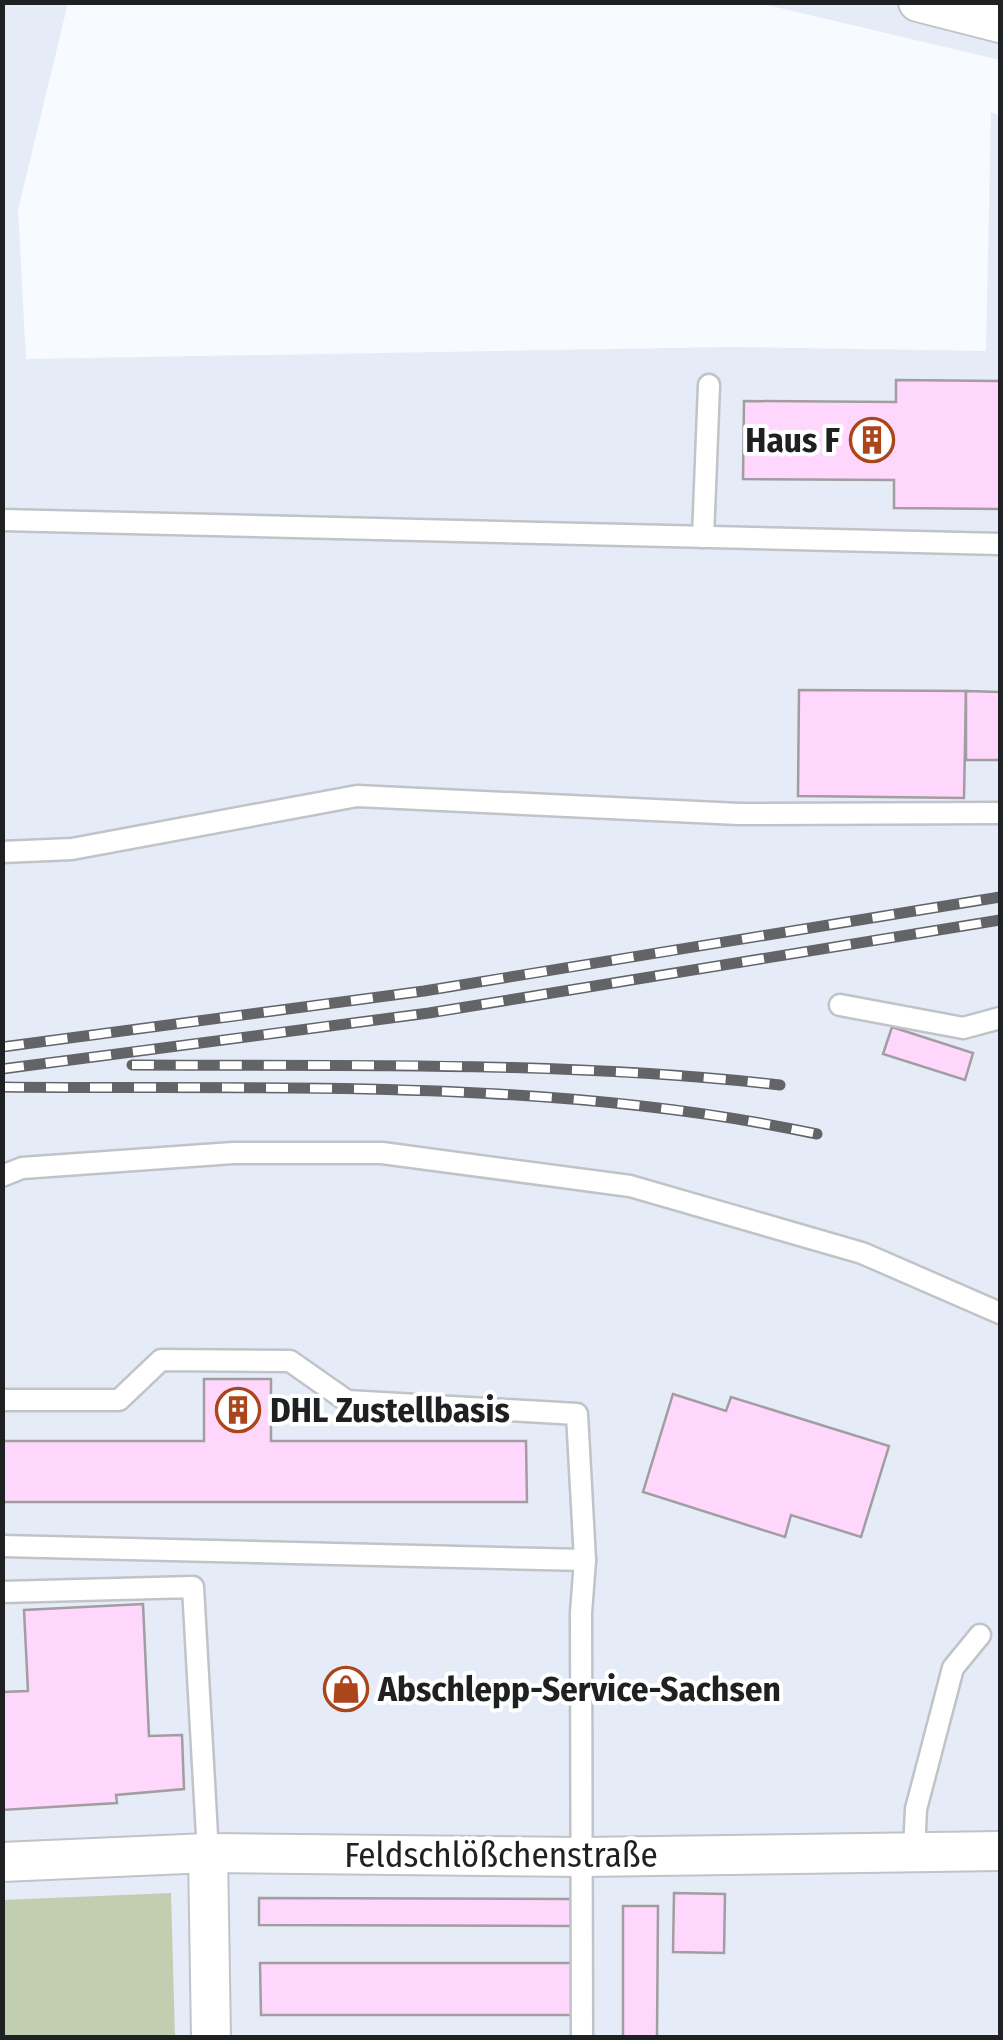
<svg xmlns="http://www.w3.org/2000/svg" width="1003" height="2040" font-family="'Fira Sans Condensed',sans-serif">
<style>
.built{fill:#e5ecf7}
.green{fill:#c1ceb0}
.building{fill:#ffd7fc;stroke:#a19da0;stroke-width:2.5}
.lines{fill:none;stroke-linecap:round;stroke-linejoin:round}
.service-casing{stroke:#c0c3c7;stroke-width:25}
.minor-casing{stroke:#c0c3c7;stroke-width:42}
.service{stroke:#fff;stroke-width:20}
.minor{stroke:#fff;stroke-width:38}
.rail-casing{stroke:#636467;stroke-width:11}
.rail{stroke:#fff;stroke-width:8;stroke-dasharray:22;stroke-linecap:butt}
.labels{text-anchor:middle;stroke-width:8;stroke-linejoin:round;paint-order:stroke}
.poi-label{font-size:35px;font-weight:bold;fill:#1f2021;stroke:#fff;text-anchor:start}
.street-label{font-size:35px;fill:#1f2021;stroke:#fff}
</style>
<rect width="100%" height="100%" fill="#f7faff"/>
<g class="built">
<path d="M3,3H68L18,210L26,359L734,347L986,351L991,112L1000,116V2037L3,2038Z"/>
<path d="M759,3H1000V60Z"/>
</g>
<path class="green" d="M171,1893L175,2037H3V1900Z"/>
<g class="building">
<path d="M896,380L1000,381V509L894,508V480L743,479L744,401L896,402Z"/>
<path d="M799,690L966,691L964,798L798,796Z"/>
<path d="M966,691L1000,692V760H966Z"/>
<path d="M892,1027L973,1053L965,1080L883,1054Z"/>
<path d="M204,1379H271V1441H526L527,1502H2V1441H204Z"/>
<path d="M673,1394L726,1411L731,1397L889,1446L861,1537L791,1515L785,1537L643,1492Z"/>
<path d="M143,1604L149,1736L182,1735L184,1789L116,1795L117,1803L2,1810V1692L28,1691L24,1610Z"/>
<path d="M674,1893L725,1894L724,1953L673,1952Z"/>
<path d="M259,1898L571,1899V1926L259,1925Z"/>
<path d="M623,1906H658L657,2038H623Z"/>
<path d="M260,1963H573V2015H261Z"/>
</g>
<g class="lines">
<defs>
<g id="service">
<path d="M2,520L1000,544"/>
<path d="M703,537L709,385"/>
<path d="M2,852L72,849L357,796L739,814L1000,813"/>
<path d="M840,1005L963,1028L1000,1018"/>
<path d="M2,1176L22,1168L233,1153H382L630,1186L862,1253L1000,1313"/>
<path d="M2,1400H119L161,1360L290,1361L347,1401L577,1414L585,1560L581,1613L582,2038"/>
<path d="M2,1546L585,1560"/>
<path d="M2,1592L193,1587L208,1853"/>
<path d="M914,1851L916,1809L953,1668L980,1635"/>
</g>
<g id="minor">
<path d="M918,2L1000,23"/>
<path d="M208,1853L211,2038"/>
<path d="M2,1862L208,1853L584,1857L1000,1851"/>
</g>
</defs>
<use href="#service" class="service-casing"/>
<use href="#minor" class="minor-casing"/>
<use href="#service" class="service"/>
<use href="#minor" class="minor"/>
<defs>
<g id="rail">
<path d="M2,1047L424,991L1000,897"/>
<path d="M132,1065C346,1066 568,1061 780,1085"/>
<path d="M2,1069L429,1013L1000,920"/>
<path d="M2,1087C275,1090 549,1077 817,1134"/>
</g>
</defs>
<use href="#rail" class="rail-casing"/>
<use href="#rail" class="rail"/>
</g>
<defs>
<symbol id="building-ring" viewBox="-11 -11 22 22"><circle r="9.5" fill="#fff" stroke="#ab451c" stroke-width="1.5"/><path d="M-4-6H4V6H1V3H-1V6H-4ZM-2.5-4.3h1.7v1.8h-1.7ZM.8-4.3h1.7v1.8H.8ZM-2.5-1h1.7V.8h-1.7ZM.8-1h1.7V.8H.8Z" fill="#ab451c"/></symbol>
<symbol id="shop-ring" viewBox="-11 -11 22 22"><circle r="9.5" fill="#fff" stroke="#ab451c" stroke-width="1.5"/><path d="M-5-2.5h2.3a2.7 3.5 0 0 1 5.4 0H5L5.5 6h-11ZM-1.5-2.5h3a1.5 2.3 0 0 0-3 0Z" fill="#ab451c"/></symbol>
</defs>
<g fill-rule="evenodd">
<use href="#building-ring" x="847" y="415" width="50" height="50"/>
<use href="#building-ring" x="213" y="1385" width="50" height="50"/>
<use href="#shop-ring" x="321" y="1664" width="50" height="50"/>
</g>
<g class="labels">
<g class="poi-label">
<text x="840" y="452" text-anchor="end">Haus F</text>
<text x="270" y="1422">DHL Zustellbasis</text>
<text x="378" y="1701">Abschlepp-Service-Sachsen</text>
</g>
<g class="street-label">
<text x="501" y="1867">Feldschlößchenstraße</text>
</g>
</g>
<rect width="1003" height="2040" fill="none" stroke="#1f2021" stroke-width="10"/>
</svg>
